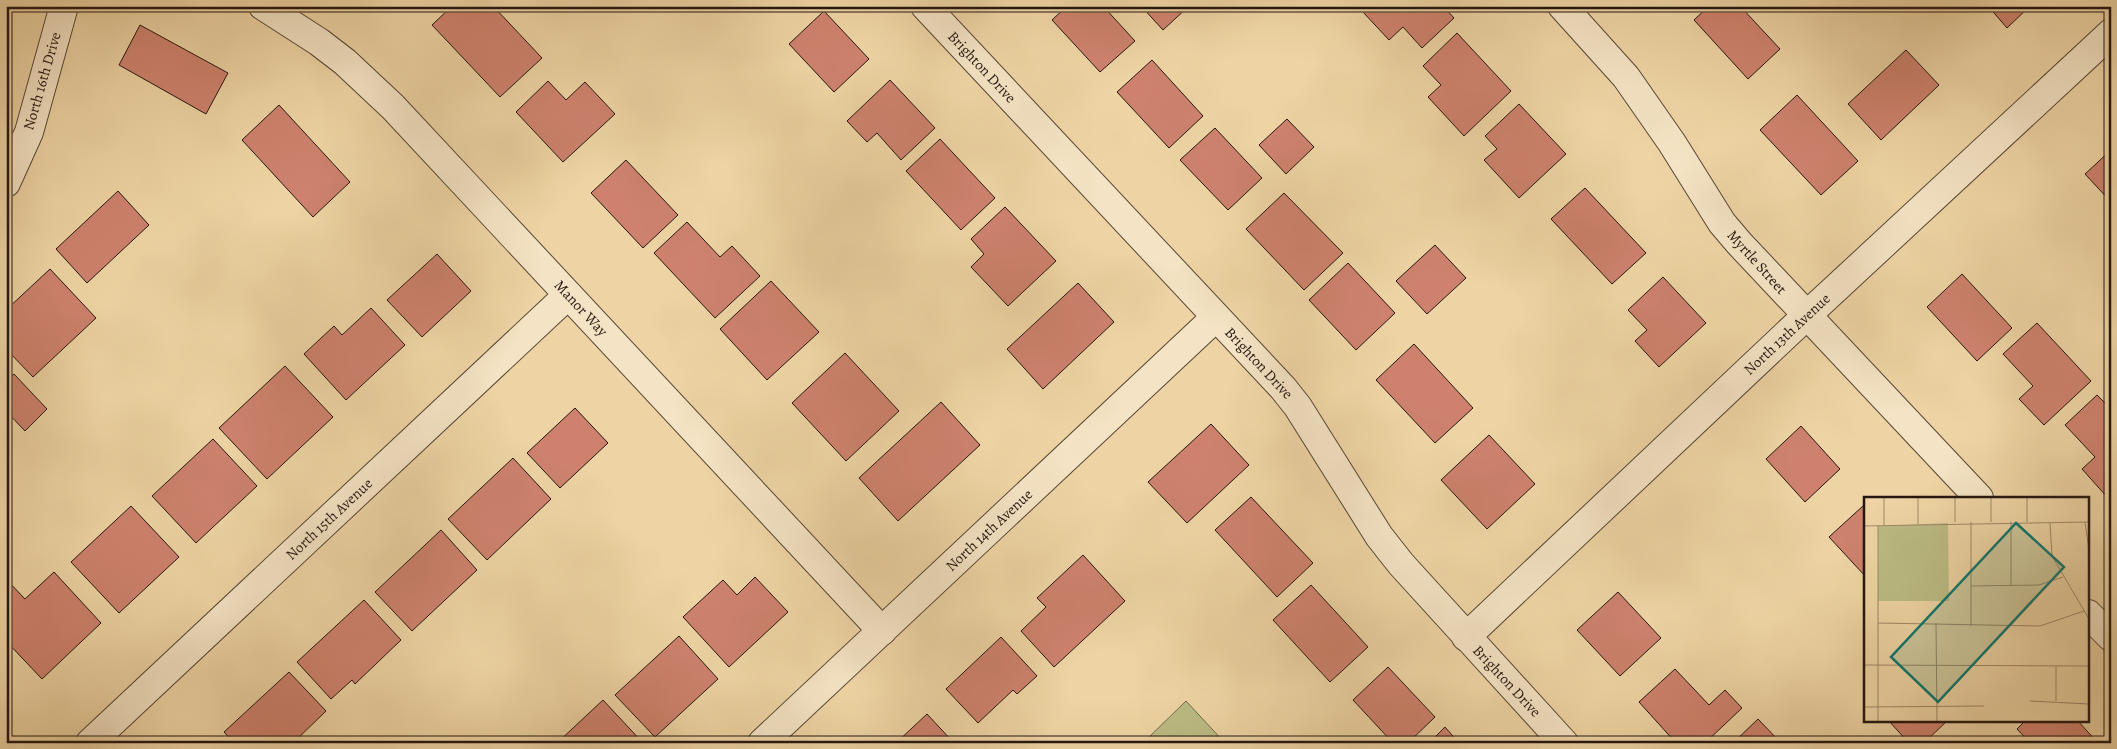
<svg xmlns="http://www.w3.org/2000/svg" width="2117" height="749" font-family="Alegreya,serif">
<style>
.green{fill:#bbbc84;stroke:#706a4a}
.building{fill:#ce826e;stroke:#251711}
.lines{fill:none;stroke-linecap:round;stroke-linejoin:round}
.street-casing{stroke:#574636;stroke-width:30}
.street{stroke:#f4e3c4;stroke-width:28}
.labels{text-anchor:middle;stroke-width:4.5;stroke-linejoin:round;paint-order:stroke}
.street-label{font-size:15px;fill:#251711;stroke:#f4e3c4}
.inset-road{fill:none;stroke:#9e8869;stroke-width:1}
.view{fill:#0f766e;fill-opacity:0.15;stroke:#0f766e;stroke-width:2.5}
.inset-edge{fill:none;stroke:#251711;stroke-width:2.5}
</style>
<rect width="100%" height="100%" fill="#eed4a4"/>
<filter id="stains"><feTurbulence type="fractalNoise" baseFrequency=".004" numOctaves="4"/><feColorMatrix values="0 0 0 0 .2 0 0 0 0 .09 0 0 0 0 .02 0 0 0 .5 -.17"/></filter>
<radialGradient id="worn" r=".72"><stop offset=".6" stop-color="#630" stop-opacity="0"/><stop offset="1" stop-color="#630" stop-opacity=".3"/></radialGradient>
<path class="green" d="M1186,701L1225,743H1143Z"/>
<g class="building">
<path d="M452,6H493L542,58L500,97L432,25Z"/>
<path d="M1067,6H1103L1135,41L1100,72L1052,20Z"/>
<path d="M1141,6H1189L1163,30Z"/>
<path d="M1366,6H1443L1454,18L1422,48L1403,27L1389,40L1362,11Z"/>
<path d="M1709,6H1740L1780,49L1748,79L1694,20Z"/>
<path d="M1988,6H2030L2007,28Z"/>
<path d="M824,11L869,59L834,92L789,44Z"/>
<path d="M140,25L228,73L206,114L119,65Z"/>
<path d="M1457,33L1511,91L1464,136L1428,97L1441,85L1423,66Z"/>
<path d="M1906,50L1939,85L1881,140L1848,104Z"/>
<path d="M1152,60L1203,116L1169,148L1117,92Z"/>
<path d="M890,80L935,128L901,160L877,133L867,142L847,121Z"/>
<path d="M548,81L566,100L585,82L615,114L563,162L516,112Z"/>
<path d="M1797,95L1858,161L1821,195L1760,130Z"/>
<path d="M1519,104L1566,154L1519,198L1484,160L1497,149L1485,136Z"/>
<path d="M279,105L350,182L313,217L242,140Z"/>
<path d="M1287,119L1314,147L1286,174L1259,145Z"/>
<path d="M1215,128L1262,178L1228,210L1180,160Z"/>
<path d="M940,139L995,198L961,230L906,171Z"/>
<path d="M2111,150V202L2085,174Z"/>
<path d="M626,160L678,215L643,248L591,193Z"/>
<path d="M1585,188L1646,253L1612,284L1551,219Z"/>
<path d="M118,191L149,225L87,283L56,249Z"/>
<path d="M1284,193L1343,253L1304,290L1246,229Z"/>
<path d="M1005,207L1056,261L1008,306L971,267L984,254L971,239Z"/>
<path d="M687,222L720,257L732,246L760,276L715,318L654,253Z"/>
<path d="M1435,245L1466,278L1427,314L1396,281Z"/>
<path d="M437,254L471,291L422,337L387,300Z"/>
<path d="M1348,263L1395,313L1356,350L1309,300Z"/>
<path d="M50,269L96,318L33,377L6,349V310Z"/>
<path d="M1962,274L2012,328L1977,361L1927,307Z"/>
<path d="M1663,277L1706,323L1659,367L1635,341L1647,330L1628,310Z"/>
<path d="M771,281L819,332L767,380L720,329Z"/>
<path d="M1078,283L1114,322L1043,389L1007,349Z"/>
<path d="M371,308L405,345L346,400L304,354L334,326L342,335Z"/>
<path d="M2037,323L2091,381L2044,425L2019,399L2033,386L2003,354Z"/>
<path d="M1414,344L1473,408L1435,443L1376,380Z"/>
<path d="M845,353L899,411L846,461L792,403Z"/>
<path d="M285,366L333,417L267,479L219,428Z"/>
<path d="M14,374L47,409L25,431L6,411V381Z"/>
<path d="M2097,395L2111,409V494L2107,497L2082,469L2095,457L2065,425Z"/>
<path d="M941,402L980,445L898,521L859,478Z"/>
<path d="M575,408L608,443L560,488L527,453Z"/>
<path d="M1211,424L1249,465L1187,523L1148,482Z"/>
<path d="M1801,426L1840,469L1805,502L1766,459Z"/>
<path d="M1489,435L1535,484L1487,529L1441,480Z"/>
<path d="M213,439L257,486L196,543L152,496Z"/>
<path d="M513,458L551,499L487,560L448,519Z"/>
<path d="M1251,497L1313,563L1277,597L1215,530Z"/>
<path d="M1864,505L1866,507V577L1829,537Z"/>
<path d="M131,506L179,557L119,613L71,562Z"/>
<path d="M441,530L477,570L412,631L375,592Z"/>
<path d="M1083,555L1125,601L1054,667L1021,631L1046,607L1037,598Z"/>
<path d="M54,572L101,623L42,679L6,641V579L25,599Z"/>
<path d="M755,577L788,612L729,667L683,617L723,580L737,595Z"/>
<path d="M1311,585L1368,647L1330,682L1273,620Z"/>
<path d="M1618,592L1661,638L1620,676L1577,630Z"/>
<path d="M364,600L401,640L355,684L352,680L331,699L297,662Z"/>
<path d="M679,636L718,679L655,737L615,695Z"/>
<path d="M1001,637L1037,676L1017,694L1013,690L978,723L946,689Z"/>
<path d="M1388,667L1435,717L1408,743H1393L1353,700Z"/>
<path d="M1675,669L1709,705L1725,690L1742,708L1705,743H1676L1639,702Z"/>
<path d="M289,672L326,711L293,743H234L224,732Z"/>
<path d="M603,700L643,743H557Z"/>
<path d="M927,714L954,743H896Z"/>
<path d="M1758,719L1781,743H1733Z"/>
<path d="M1888,720H1948L1924,743H1909Z"/>
<path d="M2026,720H2077L2098,743H2030L2017,729Z"/>
<path d="M1445,727L1459,743H1429Z"/>
</g>
<g class="lines">
<defs>
<g id="street">
<path d="M263,6L319,42L345,62L393,107L882,631"/>
<path d="M925,6L1283,388L1298,407L1379,536L1401,564L1564,743"/>
<path d="M1562,6L1626,77L1672,143L1722,223L1739,243L1979,498"/>
<path d="M6,183L29,132L64,6"/>
<path d="M2088,614L2111,637"/>
<path d="M1466,637L1806,316L2111,33"/>
<path d="M90,743L568,295"/>
<path d="M762,743L1216,317"/>
</g>
</defs>
<use href="#street" class="street-casing"/>
<use href="#street" class="street"/>
</g>
<g class="labels">
<g class="street-label">
<text transform="translate(982 67) rotate(47)" y="5">Brighton Drive</text>
<text transform="translate(42 81) rotate(-74)" y="5">North 16th Drive</text>
<text transform="translate(1757 262) rotate(48)" y="5">Myrtle Street</text>
<text transform="translate(581 308) rotate(47)" y="5">Manor Way</text>
<text transform="translate(1787 334) rotate(-43)" y="5">North 13th Avenue</text>
<text transform="translate(1259 363) rotate(47)" y="5">Brighton Drive</text>
<text transform="translate(329 519) rotate(-43)" y="5">North 15th Avenue</text>
<text transform="translate(989 530) rotate(-43)" y="5">North 14th Avenue</text>
<text transform="translate(1507 681) rotate(47)" y="5">Brighton Drive</text>
</g>
</g>
<g transform="translate(1864 497)">
<rect width="225" height="225" fill="#eed4a4"/>
<path d="M84,26L85,104H14V29Z" fill="#bbbc84"/>
<path class="inset-road" d="M20,0V29M54,0V27M91,0V25M127,0V25M163,0V25M107,25V129M147,25V89M221,25L225,53M186,26L188,59L225,122M0,29L225,25M107,89L175,88L199,80M14,126L176,129L220,114M72,126L73,225M0,168L225,169M192,169V204M166,204L225,207M0,210L120,209M14,225V29"/>
<path class="view" d="M152,26L200,70L74,205L27,160Z"/>
<rect width="225" height="225" class="inset-edge"/>
</g>
<rect width="2117" height="749" fill="none" stroke="#eed4a4" stroke-width="25"/>
<rect x="8" y="8" width="2102" height="734" fill="none" stroke="#251711" stroke-width="2.5"/>
<rect x="12" y="12" width="2092" height="724" fill="none" stroke="#251711"/>
<rect width="100%" height="100%" filter="url(#stains)"/>
<rect width="100%" height="100%" fill="url(#worn)"/>
</svg>
